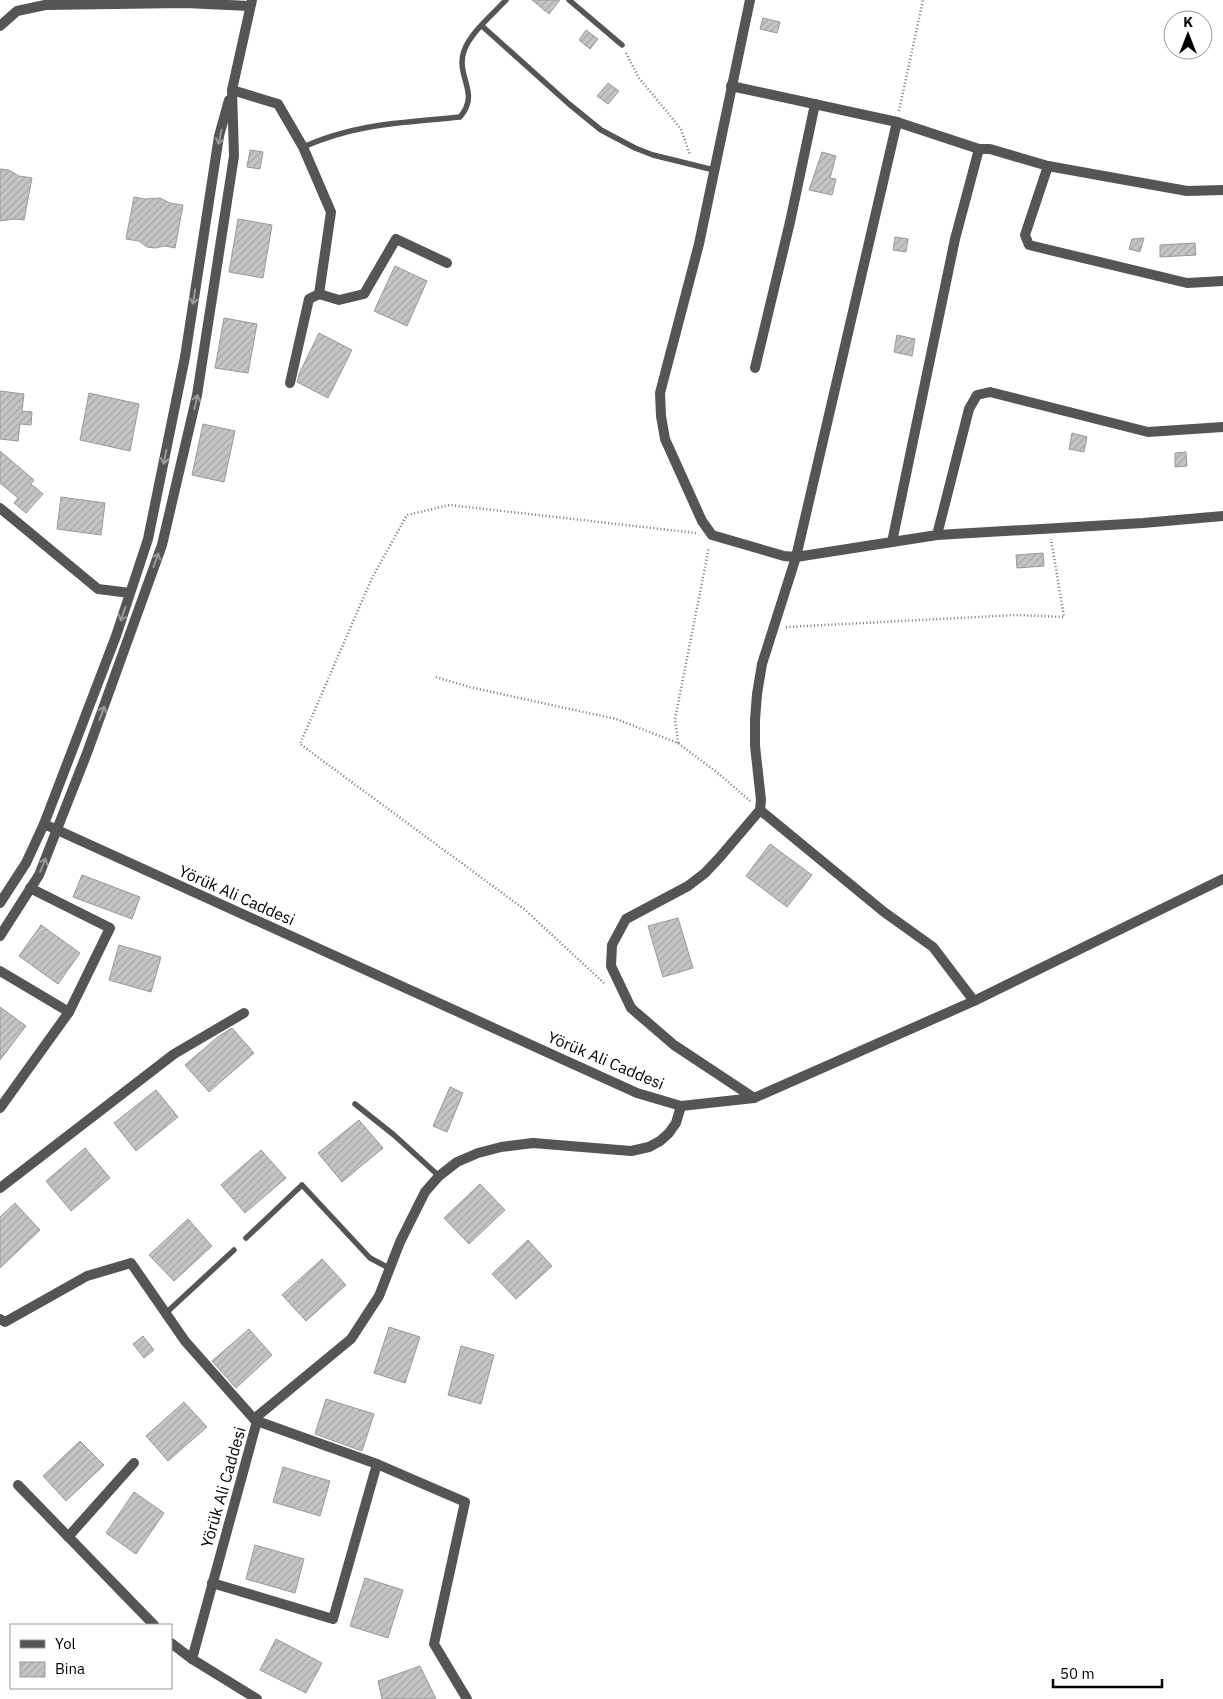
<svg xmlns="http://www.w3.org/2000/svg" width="1223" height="1699" font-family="'IBM Plex Sans',sans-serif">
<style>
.building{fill:url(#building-hatch);stroke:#999}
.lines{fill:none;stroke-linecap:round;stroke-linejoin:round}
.path{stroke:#777;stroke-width:2.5;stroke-dasharray:1 2.5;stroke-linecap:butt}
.service{stroke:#555;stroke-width:5.5}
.minor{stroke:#555;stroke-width:10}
.tertiary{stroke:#555;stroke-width:10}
.oneway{stroke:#999}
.labels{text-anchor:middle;stroke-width:4;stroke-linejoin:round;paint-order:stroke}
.street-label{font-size:16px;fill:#000;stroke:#fff}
</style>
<defs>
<pattern id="building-hatch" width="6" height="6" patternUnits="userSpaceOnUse" patternTransform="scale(1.25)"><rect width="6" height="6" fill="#c4c4c4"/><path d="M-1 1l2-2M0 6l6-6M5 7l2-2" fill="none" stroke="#a7a7a7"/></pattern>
</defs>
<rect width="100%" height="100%" fill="#fff"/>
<g class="building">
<path d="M532,0H560L549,14Z"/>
<path d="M763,18L780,22L777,33L760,29Z"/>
<path d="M586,30L598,39L590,49L579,40Z"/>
<path d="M608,83L619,91L608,104L597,96Z"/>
<path d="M250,150L263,152L260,169L247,167Z"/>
<path d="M822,152L836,156L830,178L836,179L832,195L809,190Z"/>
<path d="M0,169L9,170L19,176L32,178L24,220L14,219L0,221Z"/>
<path d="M134,197L145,199L160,198L170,203L183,205L175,248L165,246L155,248L147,247L139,241L126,239Z"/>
<path d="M238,219L272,225L263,278L229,272Z"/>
<path d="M895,237L908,239L906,252L893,250Z"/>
<path d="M1144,238L1140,252L1129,249L1132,239Z"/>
<path d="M1195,243L1196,255L1160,257V245Z"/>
<path d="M395,266L427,281L407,326L374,311Z"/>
<path d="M224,318L257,324L248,373L215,368Z"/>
<path d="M319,333L352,350L328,398L297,382L300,372Z"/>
<path d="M897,335L915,339L912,356L894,352Z"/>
<path d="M0,391L24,394L22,411L32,412L31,425L20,424L18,441L0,439Z"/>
<path d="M89,393L139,404L130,451L80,440Z"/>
<path d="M203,424L235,431L224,482L192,475Z"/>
<path d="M1072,433L1087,437L1084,452L1069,449Z"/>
<path d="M0,451L34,480L31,484L43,494L26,513L14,503L18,498L0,483Z"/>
<path d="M1186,452L1187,466L1175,467V453Z"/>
<path d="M61,497L105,503L101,535L57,529Z"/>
<path d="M1043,553L1044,566L1017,568L1016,555Z"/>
<path d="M770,844L812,875L787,907L746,876Z"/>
<path d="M82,875L140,897L132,919L73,897Z"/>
<path d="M678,918L693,968L663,977L648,926Z"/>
<path d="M41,925L80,953L58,984L19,956Z"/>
<path d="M119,945L161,957L151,992L109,980Z"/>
<path d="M0,1007L26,1026L0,1060Z"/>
<path d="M232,1028L254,1053L209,1092L185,1065L219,1036Z"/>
<path d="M450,1087L463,1093L447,1132L433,1126Z"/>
<path d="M156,1090L178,1117L136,1151L114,1123Z"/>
<path d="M359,1120L383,1148L342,1182L318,1153Z"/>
<path d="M85,1148L110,1178L71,1211L46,1181Z"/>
<path d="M261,1150L286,1178L245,1213L221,1185Z"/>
<path d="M480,1184L505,1210L469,1244L444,1218Z"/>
<path d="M15,1203L40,1230L0,1268V1217Z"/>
<path d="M188,1219L212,1246L174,1281L149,1255Z"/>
<path d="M528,1240L552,1266L516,1299L492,1274Z"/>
<path d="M322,1259L346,1285L306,1321L282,1295Z"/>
<path d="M389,1327L420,1337L405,1383L374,1373Z"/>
<path d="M249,1329L272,1355L236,1388L212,1361Z"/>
<path d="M143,1336L154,1350L144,1358L133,1344Z"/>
<path d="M461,1346L494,1355L481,1404L448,1395Z"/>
<path d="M326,1399L374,1414L362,1451L315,1434Z"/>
<path d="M184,1402L207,1427L168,1461L146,1436Z"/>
<path d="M80,1441L104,1465L66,1501L43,1476Z"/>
<path d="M283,1467L330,1481L320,1516L273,1502Z"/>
<path d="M134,1492L164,1513L136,1554L106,1533Z"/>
<path d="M255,1545L304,1559L295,1593L246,1579Z"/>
<path d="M365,1578L403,1590L388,1638L350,1626Z"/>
<path d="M276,1639L322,1663L306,1693L260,1670Z"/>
<path d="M420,1666L436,1699H382L378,1681Z"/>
</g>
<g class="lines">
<g class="path">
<path d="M626,53L639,78L681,129L690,155"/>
<path d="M899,111L923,0"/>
<path d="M786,627L1016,615L1064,617L1051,539"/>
<path d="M436,677L469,687L616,719L678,743L719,774L750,801"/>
<path d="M678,743L675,719L709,547"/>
<path d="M604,983L524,909L300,744L372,578L407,515L450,505L696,533"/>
</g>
<g class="service">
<path d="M569,0L622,45"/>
<path d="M482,26L569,104L601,130L635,148L653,155L714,170"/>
<path d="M303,147C357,123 403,123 460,117C481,93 455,76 464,51C470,33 493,14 506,0"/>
<path d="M355,1104L394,1135L439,1176"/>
<path d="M246,1238L302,1185L370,1258L389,1268"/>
<path d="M166,1313L234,1250"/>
</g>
<g class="minor">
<path d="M252,0L232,90L278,104L303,147L331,212L319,294L339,300L364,294L396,239L447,263"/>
<path d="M750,0L699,244L660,393L661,416L665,439L702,521L712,535L784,556L796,557L937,535L1143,523L1223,516"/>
<path d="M0,26L17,11L45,5L185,3L250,6"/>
<path d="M731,86L897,122L979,149H990L1048,166L1187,191L1223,190"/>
<path d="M1048,166L1025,235L1029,245L1187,283L1223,281"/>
<path d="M755,368L790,222L815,104"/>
<path d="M290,383L309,299L319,294"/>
<path d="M0,508L98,589L130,593"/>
<path d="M937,535L969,409L977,395L990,392L1148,432L1223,427"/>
<path d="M892,542L955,239L979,149"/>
<path d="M760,810L884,912L933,947L974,1001"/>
<path d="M44,824L637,1093L681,1106L676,1123L669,1133L660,1141L649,1147L631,1151L533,1143L501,1147L478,1153L457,1162L439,1176L425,1192L400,1242L379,1296L351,1339L254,1419L257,1421L192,1659L257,1699"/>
<path d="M0,971L69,1012"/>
<path d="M754,1098L674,1045L631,1008L611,966L612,945L626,919L688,886L705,873L720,857L760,810L761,800L755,746V720L757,694L762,664L796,557L897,122"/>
<path d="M681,1106L754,1098L974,1001L1223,879"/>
<path d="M0,1108L69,1012L110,928L30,888"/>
<path d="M0,1188L174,1054L244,1013"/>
<path d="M0,1319L5,1322L87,1276L131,1263L185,1341L254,1419"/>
<path d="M257,1421L377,1464"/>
<path d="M18,1485L154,1625"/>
<path d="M68,1537L134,1463"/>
<path d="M212,1583L333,1619L377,1464L465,1502L434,1644L467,1699"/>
<path d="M171,1643L192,1659"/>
</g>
<g class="tertiary">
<path d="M0,903L26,863L44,824L116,636L148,539L185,357L219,136L229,100"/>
<path d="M0,936L39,875L87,753L162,545L197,395L234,156L232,90"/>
</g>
</g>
<defs><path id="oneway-shaft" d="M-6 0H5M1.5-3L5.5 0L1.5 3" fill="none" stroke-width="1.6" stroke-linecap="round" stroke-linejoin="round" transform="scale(1.25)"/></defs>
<g class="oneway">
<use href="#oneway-shaft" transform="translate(220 137) rotate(102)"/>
<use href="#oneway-shaft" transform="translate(194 297) rotate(99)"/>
<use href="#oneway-shaft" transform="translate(196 402) rotate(-77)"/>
<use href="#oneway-shaft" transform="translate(165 457) rotate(101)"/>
<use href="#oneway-shaft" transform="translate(156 560) rotate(-70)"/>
<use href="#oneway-shaft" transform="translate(123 614) rotate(109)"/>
<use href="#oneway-shaft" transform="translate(102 713) rotate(-70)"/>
<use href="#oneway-shaft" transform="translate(43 865) rotate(-68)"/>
</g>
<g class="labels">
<g class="street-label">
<text transform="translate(237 895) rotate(24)" y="6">Yörük Ali Caddesi</text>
<text transform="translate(606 1060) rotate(23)" y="6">Yörük Ali Caddesi</text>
<text transform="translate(223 1487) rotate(-74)" y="6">Yörük Ali Caddesi</text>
</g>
</g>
<rect x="10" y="1624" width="162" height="65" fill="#ffffff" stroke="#999999"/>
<rect x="20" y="1640" width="25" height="8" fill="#555555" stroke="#999999"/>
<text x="55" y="1649" font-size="15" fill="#000000">Yol</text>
<rect x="20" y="1662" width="25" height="15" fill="url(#building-hatch)" stroke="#999999"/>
<text x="55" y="1674" font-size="15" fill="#000000">Bina</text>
<g transform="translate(1188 35)"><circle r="24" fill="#ffffff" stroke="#999999"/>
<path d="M0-4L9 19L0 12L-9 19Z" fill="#000000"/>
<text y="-8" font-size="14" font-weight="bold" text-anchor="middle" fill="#000000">K</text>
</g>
<path d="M1053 1679v8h109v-8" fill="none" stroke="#000000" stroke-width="2.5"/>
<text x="1060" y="1679" font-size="15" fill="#000000" stroke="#ffffff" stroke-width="4" paint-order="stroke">50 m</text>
</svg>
